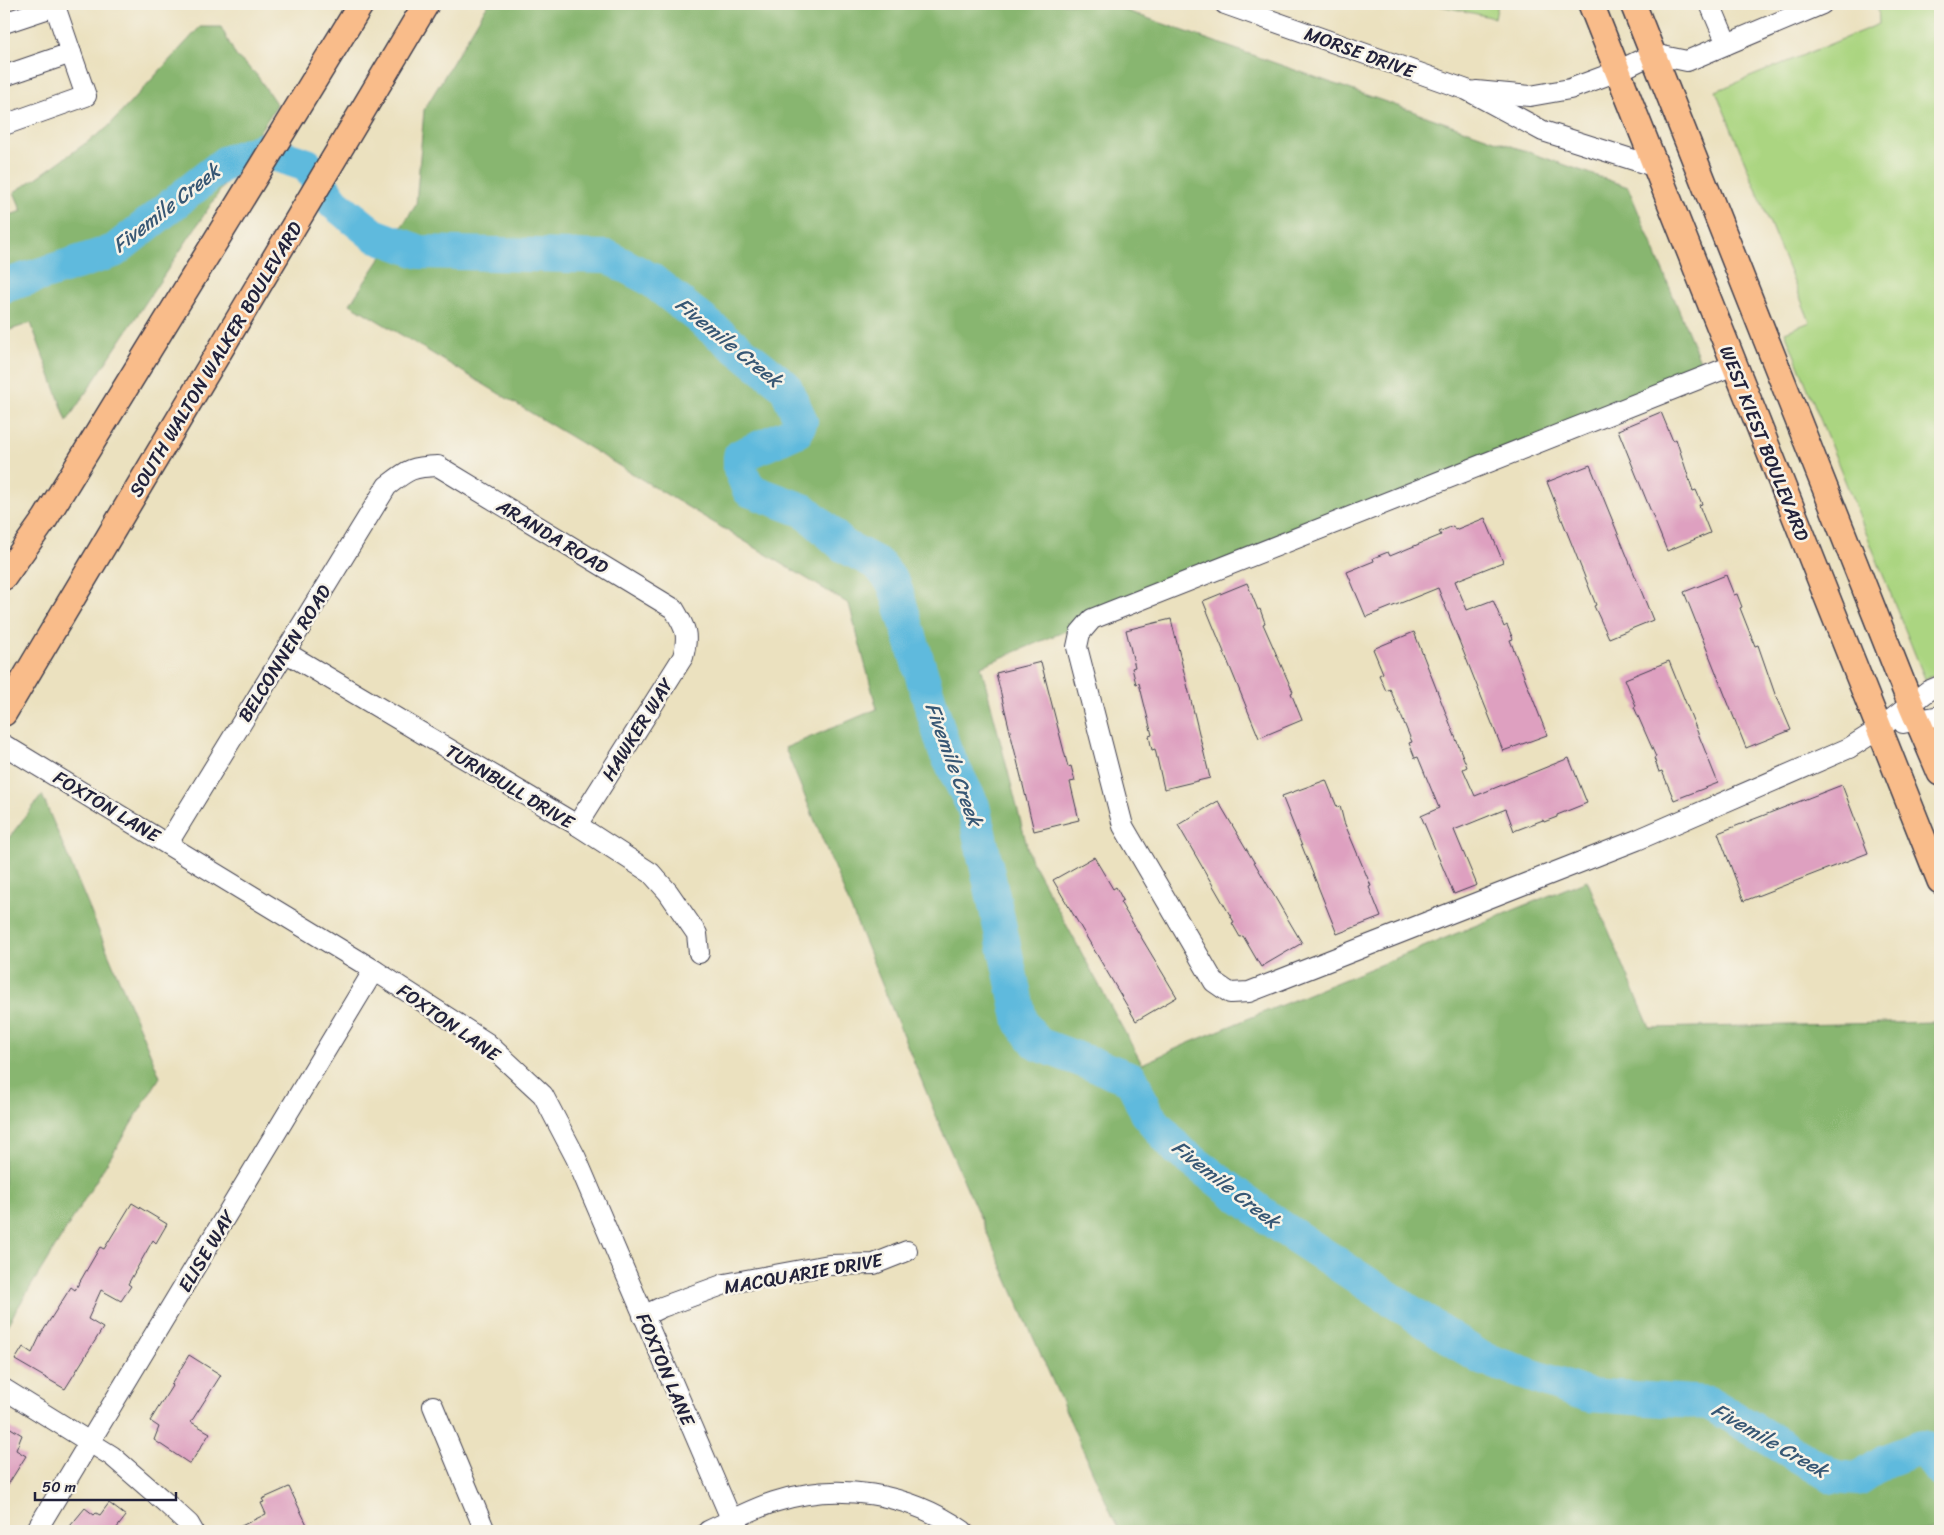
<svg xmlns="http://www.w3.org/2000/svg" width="1944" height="1535" font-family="Sriracha,sans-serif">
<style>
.green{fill:#abd581;stroke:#667c5e}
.forest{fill:#88b66f;stroke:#556c55}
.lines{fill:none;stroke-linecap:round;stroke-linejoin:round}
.river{stroke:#5fbadd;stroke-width:34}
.building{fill:#dea0c0}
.minor-casing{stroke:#403f4f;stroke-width:22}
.major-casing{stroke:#403f4f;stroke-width:28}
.minor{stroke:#fff;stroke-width:20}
.major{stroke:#f9bc8a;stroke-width:25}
.labels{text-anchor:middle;stroke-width:5;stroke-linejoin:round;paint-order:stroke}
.street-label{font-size:19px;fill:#22223b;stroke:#f7f3e8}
.water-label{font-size:20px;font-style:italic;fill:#375774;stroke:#f7f3e8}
</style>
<rect width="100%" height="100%" fill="#f7f3e8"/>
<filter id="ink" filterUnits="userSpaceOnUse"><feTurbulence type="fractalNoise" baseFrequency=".02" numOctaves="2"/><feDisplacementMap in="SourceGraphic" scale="10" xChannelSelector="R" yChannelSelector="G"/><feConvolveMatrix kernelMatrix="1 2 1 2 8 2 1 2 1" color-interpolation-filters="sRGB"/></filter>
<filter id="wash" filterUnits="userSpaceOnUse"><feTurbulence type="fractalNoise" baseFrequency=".0096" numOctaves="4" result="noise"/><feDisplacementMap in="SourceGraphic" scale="20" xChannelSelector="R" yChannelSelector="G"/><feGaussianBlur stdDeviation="1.12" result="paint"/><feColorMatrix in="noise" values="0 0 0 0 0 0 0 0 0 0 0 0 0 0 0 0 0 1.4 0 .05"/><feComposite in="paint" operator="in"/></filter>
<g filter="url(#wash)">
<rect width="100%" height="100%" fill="#ebe1bf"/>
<g class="green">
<path d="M1432,4H1498L1495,18Z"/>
<path d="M1878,4H1940V673L1925,679L1785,332L1810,322L1716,91L1879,24Z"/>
</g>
<g class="forest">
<path d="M488,4H1107L1628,187L1703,368L981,666L1030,858L1142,1064L1191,1042L1587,880L1650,1028L1936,1022L1940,1087V1531H1119L948,1145L785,748L877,709L849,604L350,304L416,205L424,110Z"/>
<path d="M200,27H221L236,56L256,74L277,105L67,421L31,323L4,332V217L22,211L14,192L35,179L107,128Z"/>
<path d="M42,795L160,1077L4,1330V844Z"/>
</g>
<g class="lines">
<path class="river" d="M4,286L114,251L226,162L261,150L307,165L334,203L374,235L420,252L608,257L650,279L785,386L801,421L797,431L740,456V469L749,490L805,511L844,546L878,564L894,584L945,751L973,806L1021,1022L1038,1044L1132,1079L1146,1113L1178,1150L1278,1225L1481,1358L1588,1395L1709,1403L1834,1477L1858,1479L1885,1461L1922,1447L1940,1469"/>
</g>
<g id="blocks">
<g class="building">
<path d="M1661,412L1673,441L1676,439L1693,491L1696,490L1702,504L1699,505L1710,533L1667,551L1618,430Z"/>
<path d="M1590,465L1653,620L1609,638L1594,606L1596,605L1547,482Z"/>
<path d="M1485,518L1503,562L1455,581L1467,610L1493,600L1504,627L1507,625L1513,639L1510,640L1547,735L1503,751L1438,588L1366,617L1347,572L1374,561L1373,558L1388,552L1390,556L1441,535L1439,532L1453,526L1455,530Z"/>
<path d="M1726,575L1734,595L1737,594L1742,607L1740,608L1755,646L1758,645L1776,697H1777L1791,730L1746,748L1684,592Z"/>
<path d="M1247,583L1258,610L1260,609L1265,623L1263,624L1293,692L1291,693L1302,720L1259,738L1203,601Z"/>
<path d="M1171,619L1210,778L1164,789L1155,749L1152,750L1149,736L1152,735L1139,683L1136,684L1132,668L1135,667L1126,630Z"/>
<path d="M1414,632L1467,767L1463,769L1475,796L1569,758L1587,803L1557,815V817L1544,822L1543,820L1514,831L1506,809L1454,830L1477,885L1454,894L1421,816L1439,808L1418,757L1415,758L1409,743L1412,742L1390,689L1386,691L1379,675L1383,673L1373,649Z"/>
<path d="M1669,661L1718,783L1674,800L1662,771L1659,772L1654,758L1656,757L1634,707L1636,706L1625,679Z"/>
<path d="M1041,662L1068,767L1071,766L1075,781L1070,782L1079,820L1034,831L996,673Z"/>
<path d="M1326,780L1337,807L1340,806L1344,822L1371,886L1369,887L1381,917L1337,934L1282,796Z"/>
<path d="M1842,785L1868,853L1744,901L1718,833Z"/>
<path d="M1218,801L1302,943L1261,967L1243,936L1240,937L1232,923L1234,922L1178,825Z"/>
<path d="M1094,857L1113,889L1116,887L1123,900L1120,902L1177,997L1136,1021L1053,880Z"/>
<path d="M132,1203L167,1224L156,1243L153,1240L128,1284L131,1286L121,1301L101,1290L88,1319L103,1328L65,1389L15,1360L23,1347L32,1353L41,1334L71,1287L75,1290L100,1247L104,1249Z"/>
<path d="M189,1355L221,1375L191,1422L210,1433L190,1464L154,1440L159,1427L150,1421L172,1386L171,1385Z"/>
<path d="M4,1424L22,1435L16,1450L26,1456L4,1491Z"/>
<path d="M289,1487L310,1531H231L266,1514L261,1503L264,1502L262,1499Z"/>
<path d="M109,1503L126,1516L116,1529L119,1531H66L85,1508L94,1515L96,1513L100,1515Z"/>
</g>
</g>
</g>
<g filter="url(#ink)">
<use href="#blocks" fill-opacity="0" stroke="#403f4f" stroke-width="1"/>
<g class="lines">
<defs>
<g id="minor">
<path d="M1225,4L1467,90L1543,131L1656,167"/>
<path d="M1710,4L1727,44"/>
<path d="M4,23L55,6L54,4"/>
<path d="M4,76L71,53L55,6"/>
<path d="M1476,91L1530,96L1570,89L1618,71L1653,54L1687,61L1822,4"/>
<path d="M4,125L86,96L71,53"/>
<path d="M1734,365L1092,619L1080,633L1077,647L1123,826L1214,982L1230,993L1249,992L1637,840L1849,748L1879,729L1928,691L1940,686"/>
<path d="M285,652L577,825L651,873L668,892L697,934L699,953"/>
<path d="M1903,723L1940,716"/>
<path d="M4,745L374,970L487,1043L543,1095L576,1158L732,1521"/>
<path d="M168,843L387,486C408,470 410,467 438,466L674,609C686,629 689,634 683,657L577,825"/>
<path d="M643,1316L662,1307L725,1284L829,1265L874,1264L907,1251"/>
<path d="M4,1389L112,1456L166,1503L189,1524L193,1531"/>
<path d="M433,1406L485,1531"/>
<path d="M36,1531L374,970"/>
<path d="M708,1531C730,1521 752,1509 774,1502C837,1481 909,1493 963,1531"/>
</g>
<g id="major">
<path d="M1591,4L1940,881"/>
<path d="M1633,4L1911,705L1940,773"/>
<path d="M4,577L45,519L361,4"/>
<path d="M4,713L426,4"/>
</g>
</defs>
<use href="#minor" class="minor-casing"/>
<use href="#major" class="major-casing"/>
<use href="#minor" class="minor"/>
<use href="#major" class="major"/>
</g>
</g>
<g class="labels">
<g class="street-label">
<text transform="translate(1360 52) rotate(20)" y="7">MORSE DRIVE</text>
<text transform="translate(215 359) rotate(-59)" y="7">SOUTH WALTON WALKER BOULEVARD</text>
<text transform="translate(1765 443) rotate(68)" y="7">WEST KIEST BOULEVARD</text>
<text transform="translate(553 536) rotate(31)" y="7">ARANDA ROAD</text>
<text transform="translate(284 653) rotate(-58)" y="7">BELCONNEN ROAD</text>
<text transform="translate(637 729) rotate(-58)" y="7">HAWKER WAY</text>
<text transform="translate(510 786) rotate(31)" y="7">TURNBULL DRIVE</text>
<text transform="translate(107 806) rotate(31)" y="7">FOXTON LANE</text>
<text transform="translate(449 1022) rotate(35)" y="7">FOXTON LANE</text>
<text transform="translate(206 1251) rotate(-59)" y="7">ELISE WAY</text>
<text transform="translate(803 1273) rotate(-10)" y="7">MACQUARIE DRIVE</text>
<text transform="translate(666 1369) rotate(67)" y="7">FOXTON LANE</text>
</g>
<g class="water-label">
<text transform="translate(166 208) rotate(-38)" y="7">Fivemile Creek</text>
<text transform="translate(729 342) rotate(39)" y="7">Fivemile Creek</text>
<text transform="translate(954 764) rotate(70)" y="7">Fivemile Creek</text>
<text transform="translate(1226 1184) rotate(38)" y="7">Fivemile Creek</text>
<text transform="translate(1770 1440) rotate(30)" y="7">Fivemile Creek</text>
</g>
</g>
<rect width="1944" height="1535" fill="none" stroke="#f7f3e8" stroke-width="20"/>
<path d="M35 1492v8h141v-8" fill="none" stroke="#22223b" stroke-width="2.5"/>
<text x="42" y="1492" font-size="15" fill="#22223b" stroke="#f7f3e8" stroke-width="4" paint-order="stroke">50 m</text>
</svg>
